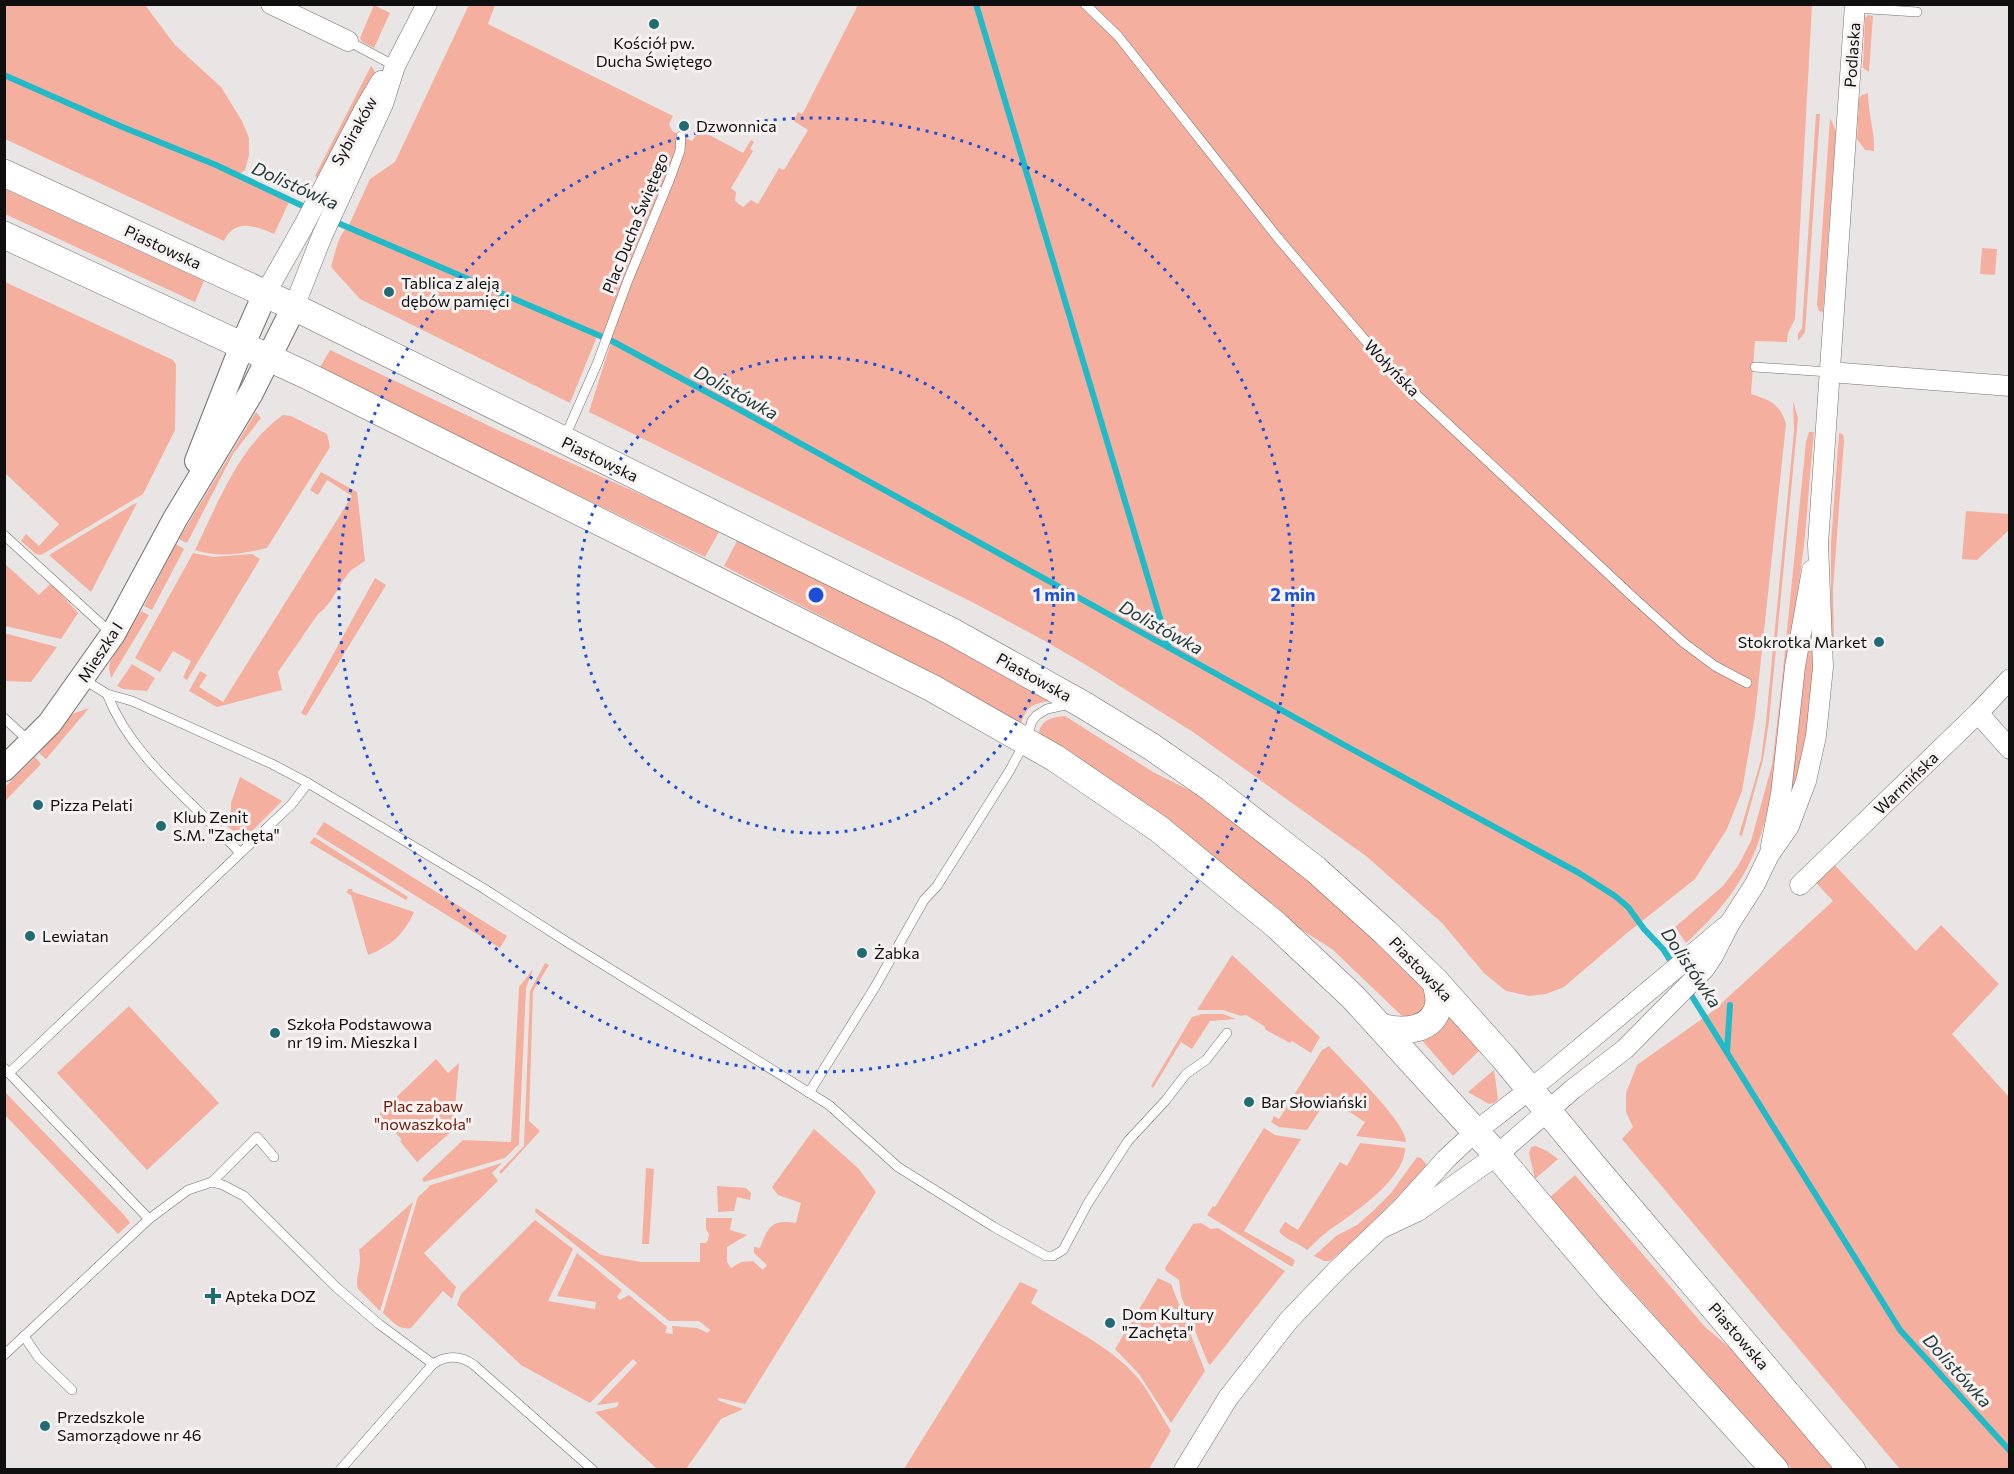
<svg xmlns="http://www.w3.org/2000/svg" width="2014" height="1474" font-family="Commissioner,sans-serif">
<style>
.green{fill:#f5af9e}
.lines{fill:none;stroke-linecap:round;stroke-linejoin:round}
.stream{stroke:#23bac8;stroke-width:6}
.service-casing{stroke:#747170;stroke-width:10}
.minor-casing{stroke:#747170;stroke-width:21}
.tertiary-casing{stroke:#747170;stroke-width:26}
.secondary-casing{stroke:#747170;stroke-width:28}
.service{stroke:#fff;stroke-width:9}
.minor{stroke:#fff;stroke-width:20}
.tertiary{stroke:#fff;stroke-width:24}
.secondary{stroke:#fff;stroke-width:27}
.ring{fill:none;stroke:#1d4ed8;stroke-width:3;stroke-dasharray:3 6}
.poi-dot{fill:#216c74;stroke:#f6f2f1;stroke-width:2}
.labels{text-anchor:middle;stroke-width:6;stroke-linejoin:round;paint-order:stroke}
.poi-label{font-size:16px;fill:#100f0f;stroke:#f6f2f1;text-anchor:start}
.street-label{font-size:16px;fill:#100f0f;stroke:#f6f2f1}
.park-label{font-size:16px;fill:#6b1908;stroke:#f6f2f1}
.water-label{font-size:18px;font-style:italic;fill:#233b3d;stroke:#f6f2f1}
.centre{fill:#1d4ed8;stroke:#f6f2f1;stroke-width:3}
.ring-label{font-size:18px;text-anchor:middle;font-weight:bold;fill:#1d4ed8;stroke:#f6f2f1;stroke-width:6;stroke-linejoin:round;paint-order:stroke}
</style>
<rect width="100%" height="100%" fill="#e9e5e4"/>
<g class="green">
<path d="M5,4L145,5L175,45L221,87L242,121L249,138V155L245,170L238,175L290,200L274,234C256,226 235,218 224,241L5,139Z"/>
<path d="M374,5L390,13L374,48L362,42L360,38Z"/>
<path d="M469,5H495L488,24L673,116L669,124L672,131L692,141L700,130L743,153L751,140L754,142L750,149L753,151L731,188L736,192L735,201L743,207L751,200L758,204L779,168L784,170L808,130L794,121L798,112L802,114L804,111L858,5H1812L1795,319L1788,333L1787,342L1755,341L1751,394C1770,400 1780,404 1786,424L1755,716L1742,791L1727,829L1695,879L1627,933L1564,987L1546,994L1529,996L1506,991L1484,973L1442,923L1366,856L1193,732L1091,668L1045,641L972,602L589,412L612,339L598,334L570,403L360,299L331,267C335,253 338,235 349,225L370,179L395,162Z"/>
<path d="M1868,15L1873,16L1869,72L1863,68L1865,18Z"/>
<path d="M371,66L374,70L376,77L318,178L315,176Z"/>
<path d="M1868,93C1868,113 1875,132 1874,151L1865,150L1857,139L1859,98L1862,95Z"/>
<path d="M1816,114H1820L1805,332L1798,341V334L1802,328Z"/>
<path d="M1830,118L1836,131L1823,312L1819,311L1817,305Z"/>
<path d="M5,189L204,281L195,302L5,214Z"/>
<path d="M1982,248L1997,249L1995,275L1980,274Z"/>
<path d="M5,282L173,360L176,365L175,430L143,494L41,555L36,554L21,541L26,534L39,546L59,524L5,473Z"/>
<path d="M330,350L502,432L720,530L705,557L319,369Z"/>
<path d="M1793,401L1798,418L1769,721L1763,760L1742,836L1739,835L1761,760L1766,721L1794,431Z"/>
<path d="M256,412L261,418L233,454L187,543L179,539Z"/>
<path d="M283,415L291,416L327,434L330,447L267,548C243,554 218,558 195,550C218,503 239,446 283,415Z"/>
<path d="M1809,432H1814C1810,469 1808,507 1804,545C1798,593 1790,641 1783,689C1776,745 1776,805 1752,858C1735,894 1714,917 1686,943L1675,927L1723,886L1738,866L1751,841L1772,765L1781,690L1806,442Z"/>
<path d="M1839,433L1843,434L1844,441L1833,589L1834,643H1831V544Z"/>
<path d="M321,472L357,492L365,561C361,564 357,566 353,569C339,581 334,603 318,614L278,672L282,690L217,707L189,691L200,671L207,675L199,687L223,702L352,496L327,480L318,495L310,490Z"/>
<path d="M137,503L91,592L49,555L134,504Z"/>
<path d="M1966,511L2009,514V530L1977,560L1962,559Z"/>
<path d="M738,539L941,640L1055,701C1036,702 1026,705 1021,724L939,677L724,566Z"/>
<path d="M176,544L184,549L152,610L144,606Z"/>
<path d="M193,553L213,557L252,554L260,559L187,680L183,677L191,661L173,651L160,672L135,658Z"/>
<path d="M4,563L39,595L51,583L78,613L61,639L5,626Z"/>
<path d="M375,578L386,585L306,716L301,713Z"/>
<path d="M1811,608L1815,667L1808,734L1790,804Z"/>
<path d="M141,611L149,615L111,678L109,668L110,662Z"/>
<path d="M4,633L57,647L31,682L5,681Z"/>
<path d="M132,664L155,678L147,691L123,689L117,686Z"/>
<path d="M89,708L46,759L39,753L72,714Z"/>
<path d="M1065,716L1153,772L1203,797L1309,878L1427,990L1429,1002C1421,1013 1415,1017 1402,1016L1332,949L1291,923L1205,849L1041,737L1039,731C1043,719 1053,717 1065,716Z"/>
<path d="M35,757L41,764L5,801V787Z"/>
<path d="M240,777L282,801L250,833L241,837L226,825L223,819L231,812V803Z"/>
<path d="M324,822L507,936L500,948L316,834Z"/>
<path d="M314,837L408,897L406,900L310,843Z"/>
<path d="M1828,858L1916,951L1941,925L1999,984L1952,1034L2009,1097V1469H1900L1622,1139L1633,1127L1626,1112V1093L1637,1065L1713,1011L1833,901L1810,876Z"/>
<path d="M348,889H352L353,892L414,912C405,933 390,947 368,955L351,895L347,893Z"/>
<path d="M1232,955L1320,1037L1311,1053L1292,1041L1290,1043L1266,1030L1264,1026L1246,1015L1241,1016L1223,1010H1197Z"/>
<path d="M545,963L549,965L533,991L529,1121L540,1131L501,1174L499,1172L524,1146L530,991Z"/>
<path d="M533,969L526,988L519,1144L505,1158L424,1182L422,1179L463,1140L511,1142L519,987Z"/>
<path d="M129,1006L219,1103L147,1170L57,1073Z"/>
<path d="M1448,1009L1481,1049L1453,1076L1420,1038Z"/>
<path d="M1202,1014H1223L1236,1019L1210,1021L1192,1049L1181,1042L1153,1088L1151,1086L1192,1017Z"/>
<path d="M1329,1046C1344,1063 1408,1124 1406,1142L1356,1136L1365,1122L1328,1098L1307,1130L1279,1127L1271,1122L1274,1116L1279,1119L1322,1050Z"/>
<path d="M436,1059L448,1073L459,1063L453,1130L417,1162L400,1141L402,1140L379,1114Z"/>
<path d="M1494,1070L1498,1099L1494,1103L1489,1104L1468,1092Z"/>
<path d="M4,1091L125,1216L130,1223L118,1234L5,1115Z"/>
<path d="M1264,1128L1275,1135L1301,1139L1244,1231L1292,1258L1295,1261L1292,1267L1207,1215L1213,1206L1215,1207Z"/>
<path d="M814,1129L858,1168L876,1192L745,1404L719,1398L717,1400L743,1409L721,1419L686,1469H657L595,1412L617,1407L619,1402L597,1405L637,1363L633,1359L590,1403L521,1365L457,1305L461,1294L535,1220L573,1249L548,1301L595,1309L596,1302L557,1296L577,1253L622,1290L617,1297L620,1300L629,1295L667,1327L665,1333L673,1334L672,1326L697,1328L708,1333L710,1330L699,1321H669L535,1212L536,1208L601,1255L641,1262H700V1243H706L708,1240L709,1234L706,1229V1218H732L730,1230L747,1235L727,1247V1262L731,1268L741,1262L753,1261L763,1270L767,1265L754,1253V1247L760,1248C768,1227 771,1219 796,1223L801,1203L778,1195L772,1187Z"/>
<path d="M1360,1143L1405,1148C1405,1180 1351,1215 1328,1231C1320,1237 1314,1244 1307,1250C1299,1243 1283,1239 1279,1231L1285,1222L1298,1230L1340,1162L1347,1166Z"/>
<path d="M1536,1146L1547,1151L1558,1159L1535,1179L1529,1153L1531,1147Z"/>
<path d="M1417,1157L1421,1158L1428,1166L1361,1234L1330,1261H1324L1314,1256L1336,1236L1357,1225L1372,1212L1391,1193Z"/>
<path d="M502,1163L492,1173L498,1181L424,1253L456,1287L452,1299L443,1291L411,1328C399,1331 391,1320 383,1313L418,1197L429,1187L428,1186Z"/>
<path d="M646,1168L654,1169L649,1244H642Z"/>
<path d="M1575,1175L1705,1327L1748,1363L1835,1469H1792L1549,1198Z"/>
<path d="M717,1186L746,1188L751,1193L750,1200L737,1197L734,1211L718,1212Z"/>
<path d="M413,1202L380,1311L358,1289C354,1278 363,1267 359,1250Z"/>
<path d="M1201,1223L1211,1229L1218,1228L1285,1271L1210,1365L1208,1363L1181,1296L1179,1280L1166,1271L1165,1268L1193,1224Z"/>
<path d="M1158,1278L1171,1284L1205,1371L1171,1423L1139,1374L1115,1349Z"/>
<path d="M1020,1282L1038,1290L1031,1303C1067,1327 1108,1344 1137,1377C1150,1392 1160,1414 1171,1431L1149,1469H904Z"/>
</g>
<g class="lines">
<g class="stream">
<path d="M976,4L1169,648"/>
<path d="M4,75L120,126L216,165L309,209"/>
<path d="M331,220L612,341L742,411L1357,752L1579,873L1615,896L1628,907L1644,929L1663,949L1674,966"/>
<path d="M1688,990L1900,1330L2010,1451"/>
<path d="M1727,1052L1730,1005"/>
</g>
<defs>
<g id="service">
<path d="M1085,4L1118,36L1278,238L1370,346L1419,397L1634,598L1684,643L1715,666L1747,683"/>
<path d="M1855,8L1917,12"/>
<path d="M348,41L395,66"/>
<path d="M1755,367L1829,372"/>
<path d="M564,439L597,364L628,280L669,181L680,151L681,136"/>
<path d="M4,535L111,633"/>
<path d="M83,679L107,694L132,701L272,764L308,783L483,888L567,942L829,1105L898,1167L994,1227L1046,1256H1053L1063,1250L1088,1203L1128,1141L1166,1100L1186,1074L1206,1060L1227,1033"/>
<path d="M107,694C132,759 195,803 240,853"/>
<path d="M4,718L29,741"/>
<path d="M4,1068L149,1219"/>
<path d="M9,1073L291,805L308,783"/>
<path d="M809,1093L875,987L924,900L937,886L1010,770L1026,740L1032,721L1037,715L1047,709L1070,704"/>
<path d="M212,1182L257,1137L274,1157"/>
<path d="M24,1336L38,1357L72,1390"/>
<path d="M4,1355L149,1219L188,1190L212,1182L223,1185L244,1196L336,1287L379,1324L433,1364"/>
<path d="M340,1470L433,1364C447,1355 460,1355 474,1365L593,1470"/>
</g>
<g id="minor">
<path d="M271,4L348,41"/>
<path d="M265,294L303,227L365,108L381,81"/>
<path d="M294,307L322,236L383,104L395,66L427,4"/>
<path d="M1829,372L2010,386"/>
<path d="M1978,713L2010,749"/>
<path d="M1771,846L1781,794L1795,667L1812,570"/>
<path d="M1800,885L1978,713L2010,679"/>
<path d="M1382,1228L1418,1211L1497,1155L1573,1089L1625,1049L1705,968L1713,956L1730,923L1755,884L1769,855L1789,826L1806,781L1816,736L1823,667L1818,544L1855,4"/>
<path d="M1184,1470L1228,1398L1289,1320L1338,1269L1400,1210L1446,1159L1475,1132L1547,1076L1725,927"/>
</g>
<g id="tertiary">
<path d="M197,461L242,346L265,294"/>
<path d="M4,769L50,723L113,634L175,519L251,393L294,307"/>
</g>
<g id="secondary">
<path d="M4,173L294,307L951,631L1082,704L1152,747L1211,788L1315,869L1385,932L1436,982L1504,1058L1596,1169L1852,1470"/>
<path d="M4,235L308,376L932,688L1055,758L1159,829L1276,925L1353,997L1497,1155L1610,1288L1775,1470"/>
<path d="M1381,1027C1402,1033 1437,1032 1439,1001C1439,995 1437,988 1436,982"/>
</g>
</defs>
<use href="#service" class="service-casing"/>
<use href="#minor" class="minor-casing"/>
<use href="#tertiary" class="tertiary-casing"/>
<use href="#secondary" class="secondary-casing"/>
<use href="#service" class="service"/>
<use href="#minor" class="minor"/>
<use href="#tertiary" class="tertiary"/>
<use href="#secondary" class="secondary"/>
</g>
<g class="ring">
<circle cx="816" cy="595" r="238"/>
<circle cx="816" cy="595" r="477"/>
</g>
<g class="poi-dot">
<circle cx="654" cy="24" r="6"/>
<circle cx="684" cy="126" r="6"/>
<circle cx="389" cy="292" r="6"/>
<circle cx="1879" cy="642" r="6"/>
<circle cx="38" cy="805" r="6"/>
<circle cx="161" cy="826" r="6"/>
<circle cx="30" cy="936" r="6"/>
<circle cx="862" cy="953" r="6"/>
<circle cx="275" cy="1033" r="6"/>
<circle cx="1249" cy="1102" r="6"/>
<path d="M210 1287h6v6h6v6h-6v6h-6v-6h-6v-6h6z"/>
<circle cx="1110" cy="1323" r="6"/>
<circle cx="45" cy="1426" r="6"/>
</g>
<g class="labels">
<g class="poi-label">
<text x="654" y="49" text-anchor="middle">Kościół pw.<tspan x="654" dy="18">Ducha Świętego</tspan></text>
<text x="696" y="132">Dzwonnica</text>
<text x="401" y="289">Tablica z aleją<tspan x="401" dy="18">dębów pamięci</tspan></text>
<text x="1867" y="648" text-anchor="end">Stokrotka Market</text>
<text x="50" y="811">Pizza Pelati</text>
<text x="173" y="823">Klub Zenit<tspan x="173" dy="18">S.M. "Zachęta"</tspan></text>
<text x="42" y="942">Lewiatan</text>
<text x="874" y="959">Żabka</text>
<text x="287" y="1030">Szkoła Podstawowa<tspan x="287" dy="18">nr 19 im. Mieszka I</tspan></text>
<text x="1261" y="1108">Bar Słowiański</text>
<text x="225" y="1302">Apteka DOZ</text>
<text x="1122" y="1320">Dom Kultury<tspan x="1122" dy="18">"Zachęta"</tspan></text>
<text x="57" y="1423">Przedszkole<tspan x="57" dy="18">Samorządowe nr 46</tspan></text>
</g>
<g class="street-label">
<text transform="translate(1852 55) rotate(-86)" y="6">Podlaska</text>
<text transform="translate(354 131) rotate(-61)" y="6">Sybiraków</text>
<text transform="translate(635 223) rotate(-68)" y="6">Plac Ducha Świętego</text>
<text transform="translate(163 247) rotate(25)" y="6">Piastowska</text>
<text transform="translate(1392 368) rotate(46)" y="6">Wołyńska</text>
<text transform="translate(600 459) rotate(26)" y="6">Piastowska</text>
<text transform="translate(100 652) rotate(-57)" y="6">Mieszka I</text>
<text transform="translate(1034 677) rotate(29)" y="6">Piastowska</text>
<text transform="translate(1906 783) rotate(-44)" y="6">Warmińska</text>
<text transform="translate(1421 969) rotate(46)" y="6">Piastowska</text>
<text transform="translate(1739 1336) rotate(49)" y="6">Piastowska</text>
</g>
<g class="park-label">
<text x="423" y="1112">Plac zabaw<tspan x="423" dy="18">"nowaszkoła"</tspan></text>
</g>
<g class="water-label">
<text transform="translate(295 186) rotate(24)" y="6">Dolistówka</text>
<text transform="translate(736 393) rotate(29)" y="6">Dolistówka</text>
<text transform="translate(1161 628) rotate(29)" y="6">Dolistówka</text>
<text transform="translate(1691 968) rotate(56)" y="6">Dolistówka</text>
<text transform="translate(1957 1371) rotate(48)" y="6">Dolistówka</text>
</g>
</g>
<circle cx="816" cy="595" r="9" class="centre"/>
<g class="ring-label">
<text x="1054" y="601">1 min</text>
<text x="1293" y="601">2 min</text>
</g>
<rect width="2014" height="1474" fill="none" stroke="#100f0f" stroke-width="12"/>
</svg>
